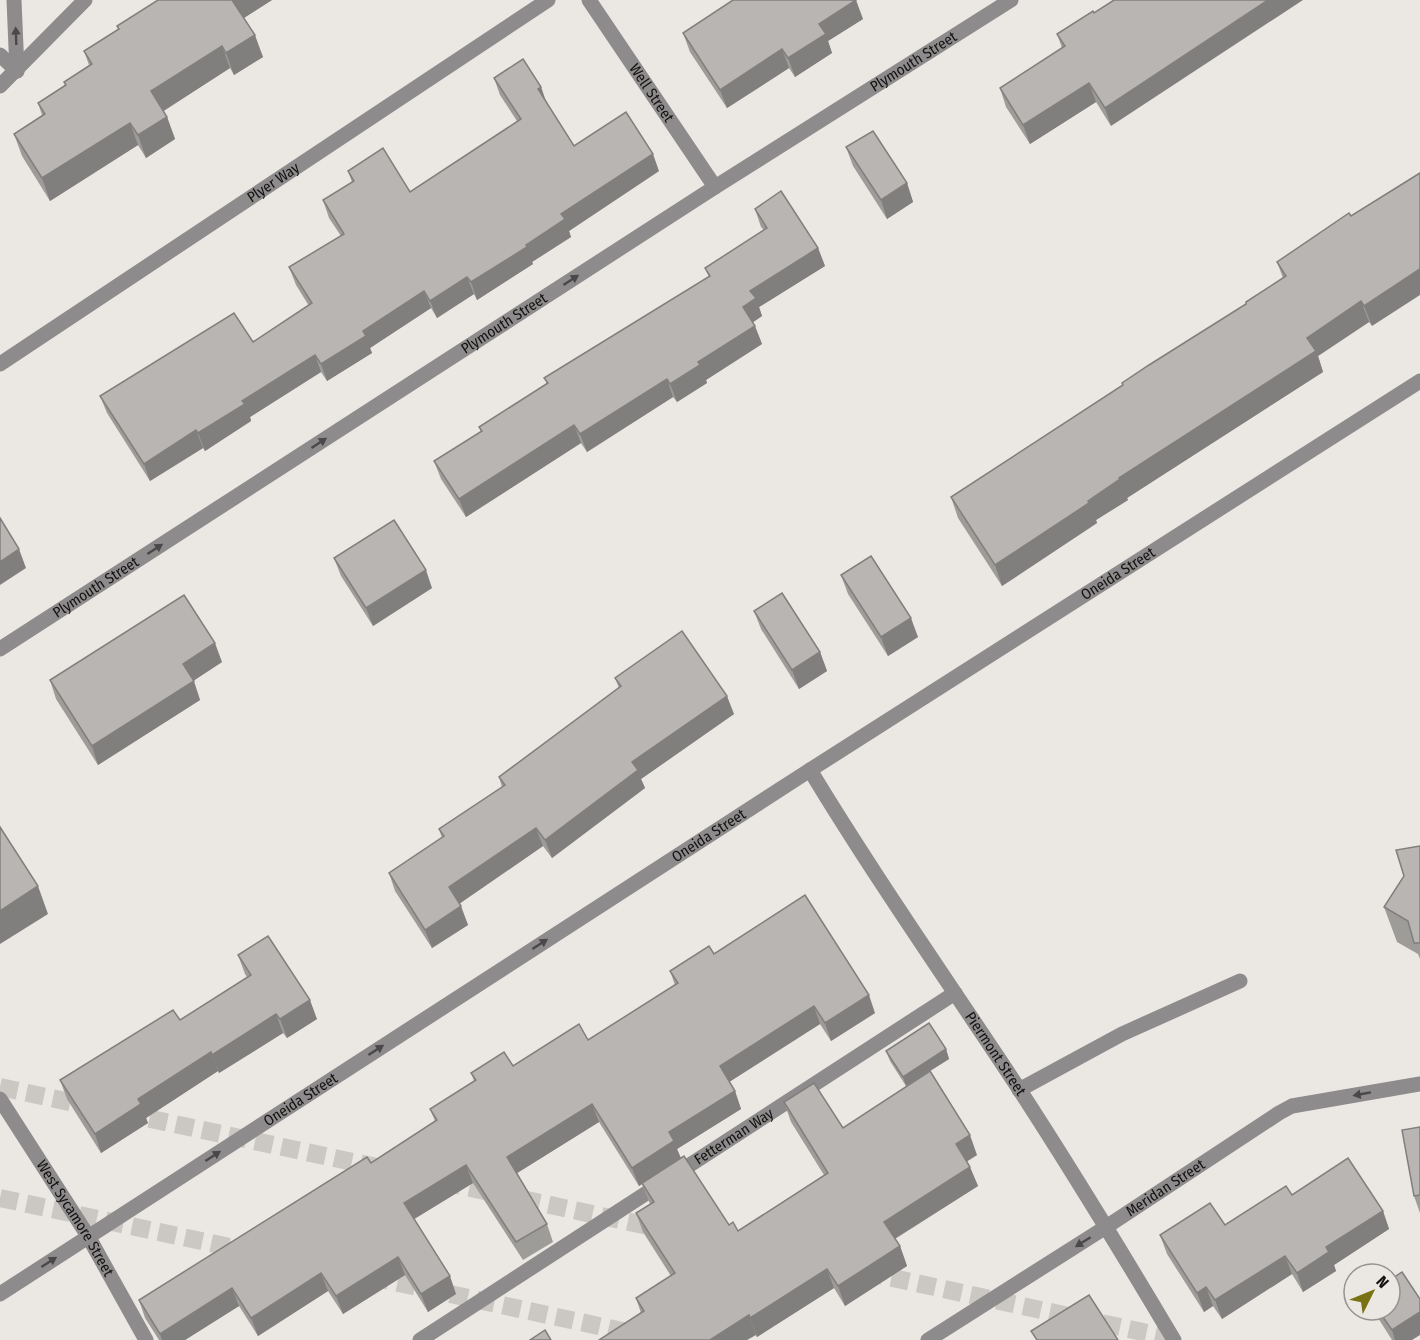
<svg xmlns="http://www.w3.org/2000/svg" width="1420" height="1340" font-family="'Fira Sans Condensed',sans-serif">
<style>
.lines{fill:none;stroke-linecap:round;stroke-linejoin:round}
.motorway-tunnel{stroke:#cbc8c4;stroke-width:18;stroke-dasharray:18 9;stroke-linecap:butt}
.service{stroke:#8d8b8b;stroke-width:15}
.minor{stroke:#8d8b8b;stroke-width:15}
.tertiary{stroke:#8d8b8b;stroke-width:15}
.wall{fill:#9e9c99}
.shaded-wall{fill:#817f7d}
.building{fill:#b8b5b2;stroke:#817f7d;stroke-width:1.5}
.oneway{fill:#4a4848}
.labels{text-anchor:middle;stroke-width:4.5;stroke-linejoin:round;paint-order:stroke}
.street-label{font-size:15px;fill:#131211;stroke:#ebe8e4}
</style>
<rect width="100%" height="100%" fill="#ebe8e4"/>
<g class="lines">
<g class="motorway-tunnel">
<path d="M0,1087L93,1107"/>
<path d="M123,1113L381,1168"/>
<path d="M443,1182L662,1229"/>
<path d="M0,1198L248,1251"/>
<path d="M865,1272L1180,1340"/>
<path d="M371,1277L664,1340"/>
</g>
<g class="service">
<path id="s1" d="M0,364L548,0"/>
<path d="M1019,1090L1122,1034L1240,981"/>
<path id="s2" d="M420,1340L955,993"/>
</g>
<g class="minor">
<path d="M14,0L17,71"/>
<path id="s3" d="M589,0L715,187"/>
<path d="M0,55L17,71"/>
<path d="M0,86L85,0"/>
<path id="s4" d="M0,649L715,187L1011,0"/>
<path id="s5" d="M810,770C876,879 949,983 1019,1089C1073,1172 1124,1256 1174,1340"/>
<path id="s6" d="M0,1099L88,1236L146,1340"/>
<path id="s7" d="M928,1340L1106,1227L1279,1113L1292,1106L1420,1084"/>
</g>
<path class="tertiary" id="s8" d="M0,1294L810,770L1420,381"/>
</g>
<g class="wall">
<path d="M158,0H272L244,18L263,57L234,75L230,68L163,111L167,117L175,139L146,158L138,145L50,201L22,156L14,134L42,115L38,103L65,85L64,82L89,65L84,51L118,29L117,26Z"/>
<path d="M1093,11L1111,126L1096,102L1030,144L1006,107L1000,88L1062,48L1057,34Z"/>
<path d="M863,19L828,41L832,53L795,77L789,68L727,108L690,52L683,33Z"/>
<path d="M494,78L541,87L547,104L574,146L659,171L569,231L571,237L532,262L533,264L477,300L474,294L437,318L431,308L370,348L372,353L327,381L321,372L250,417L251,421L205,451L203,448L150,481L107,413L100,396L253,342L309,306L296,285L289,267L341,236L329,218L323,200L352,182L348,171L410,192L517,121L500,95Z"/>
<path d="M846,147L907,183L913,202L887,219L853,166Z"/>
<path d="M755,209L818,248L825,266L759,307L762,316L753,322L762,344L706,380L707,383L677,402L673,397L587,452L581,443L466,517L441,479L434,461L481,432L479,427L547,384L544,378L709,277L705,268L764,230L761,227Z"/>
<path d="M1349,213L1372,326L1369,322L1318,356L1323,372L1127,498L1128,500L1096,520L1097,523L1002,586L958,518L951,497L1246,304L1283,278L1277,262Z"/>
<path d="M334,558L432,588L373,626L341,576Z"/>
<path d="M841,575L918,637L888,656L848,594Z"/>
<path d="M754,611L820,652L827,671L799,689L761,629Z"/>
<path d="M222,662L193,681L200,700L98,765L56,699L50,680Z"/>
<path d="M615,678L734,714L641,779L645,788L552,858L543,846L459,904L468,925L432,948L395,891L389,873L442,838L439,829L502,787L499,777L619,688Z"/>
<path d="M1420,846V959L1418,954L1397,942L1384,907L1404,876Z"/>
<path d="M714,954L875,1013L831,1041L820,1024L729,1082L735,1091L741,1109L677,1149L681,1158L729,1225L738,1231L824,1175L791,1122L784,1102L843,1128L977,1155L967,1161L978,1186L895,1239L900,1246L907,1266L845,1306L834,1288L757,1337L756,1335L641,1313L636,1298L671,1276L643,1232L636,1213L650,1204L642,1184L639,1186L599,1122L517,1173L547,1224L553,1242L523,1260L473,1183L414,1219L456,1294L428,1312L405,1275L343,1314L328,1291L258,1336L239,1306L185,1340H159L145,1318L139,1300L371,1163L435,1121L430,1109L474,1081L471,1073L513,1066L588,1040L675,985L670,971Z"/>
<path d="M238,955L317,1019L287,1038L283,1033L219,1073L218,1071L146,1118L148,1123L101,1153L67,1099L60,1080L180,1020L247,977L245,974Z"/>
<path d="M946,1049L949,1059L906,1086L890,1061L886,1051Z"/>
<path d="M1420,1127V1213L1414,1196Z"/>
<path d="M1292,1195L1383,1211L1389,1229L1334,1265L1336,1271L1303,1292L1292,1274L1222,1319L1213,1306L1204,1312L1167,1254L1160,1235L1225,1225Z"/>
<path d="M1373,1310H1390L1412,1340H1392Z"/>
</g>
<g class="shaded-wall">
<path d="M232,0H272L239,21Z"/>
<path d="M856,0L863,19L828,41L832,53L795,77L788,58L819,24Z"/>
<path d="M1268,0H1303L1111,126L1105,108Z"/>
<path d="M255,35L263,57L234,75L226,53Z"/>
<path d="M222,46L230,68L159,114L151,91Z"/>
<path d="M782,49L789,68L727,108L720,90Z"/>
<path d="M1089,83L1096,102L1030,144L1023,125Z"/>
<path d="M541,87L547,105L538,89Z"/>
<path d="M167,117L175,139L146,158L138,135Z"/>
<path d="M130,123L138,145L50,201L42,178Z"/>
<path d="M653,154L659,171L569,231L571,237L532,262L533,264L477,300L471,282L526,245L561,214Z"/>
<path d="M907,183L913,202L887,219L881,200Z"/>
<path d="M818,248L825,266L759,307L762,316L749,325L743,307L750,291Z"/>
<path d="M1420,269V295L1372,326L1364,306Z"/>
<path d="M467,277L474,294L437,318L430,301Z"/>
<path d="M424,291L431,308L370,348L372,353L327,381L321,364L363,331Z"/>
<path d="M1361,301L1369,322L1318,356L1323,372L1127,498L1128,500L1096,520L1097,523L1002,586L995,565L1088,501L1307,338Z"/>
<path d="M755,326L762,344L706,380L707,383L677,402L670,384L698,362Z"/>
<path d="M315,355L321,372L250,417L251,421L205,451L198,433L242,401Z"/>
<path d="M667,379L673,397L587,452L580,434Z"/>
<path d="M574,425L581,443L466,517L459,499Z"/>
<path d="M196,430L203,448L150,481L144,464Z"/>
<path d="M19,549L26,568L0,585V562Z"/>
<path d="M426,570L432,588L373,626L366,608Z"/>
<path d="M911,618L918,637L888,656L881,637Z"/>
<path d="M215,643L222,662L190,683L183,664Z"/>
<path d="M820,652L827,671L799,689L792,670Z"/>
<path d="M194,681L200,700L98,765L92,746Z"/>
<path d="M727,696L734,714L641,779L645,788L552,858L545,840L632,762Z"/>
<path d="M536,828L543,846L456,906L449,887Z"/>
<path d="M38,886L48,914L0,944V911Z"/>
<path d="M461,906L468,925L432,948L425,930Z"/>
<path d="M869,995L875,1013L831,1041L825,1023Z"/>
<path d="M310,1000L317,1019L287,1038L280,1019Z"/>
<path d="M814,1006L820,1024L726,1084L720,1066Z"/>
<path d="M276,1014L283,1033L219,1073L212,1055Z"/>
<path d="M946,1049L949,1059L906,1086L903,1077Z"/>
<path d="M211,1052L218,1071L146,1118L148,1123L101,1153L95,1134L138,1099Z"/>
<path d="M735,1091L741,1109L677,1149L681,1159L639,1186L632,1168L669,1132Z"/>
<path d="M592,1104L599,1122L514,1175L507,1157Z"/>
<path d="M970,1135L977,1155L963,1164L956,1144Z"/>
<path d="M466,1165L473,1183L411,1221L404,1203Z"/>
<path d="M970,1167L978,1186L891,1241L884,1222Z"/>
<path d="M1383,1211L1389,1229L1334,1265L1336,1271L1303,1292L1297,1273L1326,1247Z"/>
<path d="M900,1246L907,1266L845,1306L838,1286Z"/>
<path d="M1285,1256L1292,1274L1222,1319L1215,1300Z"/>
<path d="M398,1257L405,1275L343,1314L336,1296Z"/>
<path d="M827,1269L834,1288L757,1337L750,1318Z"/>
<path d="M321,1273L328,1291L258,1336L251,1318Z"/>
<path d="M450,1276L456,1294L428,1312L421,1294Z"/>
<path d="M1206,1287L1213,1306L1204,1312L1197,1293Z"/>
<path d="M232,1288L239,1306L185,1340H162L160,1334Z"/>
<path d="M1420,1312V1335L1412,1340H1395L1392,1330Z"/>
<path d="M749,1315L756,1335L747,1340H710Z"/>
</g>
<g class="building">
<path d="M158,0H232L255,35L226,53L222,46L151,91L167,117L138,135L130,123L42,178L14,134L45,114L38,103L66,85L64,82L92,64L84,51L119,29L117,26Z"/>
<path d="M733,0H856L819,24L826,34L788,58L782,49L720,90L683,33Z"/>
<path d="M1114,0H1268L1105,108L1089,83L1023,125L1000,88L1065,46L1057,34L1093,11L1094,13Z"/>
<path d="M523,59L541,87L538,89L574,146L626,112L653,154L561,214L565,219L526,245L527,247L471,282L467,277L430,301L424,291L363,331L366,336L321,364L315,355L242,401L245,404L198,433L196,430L144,464L100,396L234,313L253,342L312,303L289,267L344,234L323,200L354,181L348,171L383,148L410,192L521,119L494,78Z"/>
<path d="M873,131L907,183L881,200L846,147Z"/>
<path d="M1420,173V269L1364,306L1361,301L1307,338L1316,351L1119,478L1120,479L1088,501L1089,503L995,565L951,497L1123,385L1122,383L1149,365L1246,304V302L1286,276L1277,262L1349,213L1351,216Z"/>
<path d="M781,191L818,248L750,291L756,298L743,307L755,326L698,362L700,365L670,384L667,379L580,434L574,425L459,499L434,461L482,431L479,427L548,383L544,378L710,276L705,268L767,228L755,209Z"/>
<path d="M0,518L19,549L0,562Z"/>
<path d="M394,520L426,570L366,608L334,558Z"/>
<path d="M871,556L911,618L881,637L841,575Z"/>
<path d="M782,593L820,652L792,670L754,611Z"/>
<path d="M184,595L215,643L183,664L194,681L92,746L50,680Z"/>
<path d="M682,631L727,696L632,762L638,770L545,840L536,828L449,887L461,906L425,930L389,873L444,836L439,829L505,785L499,777L621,686L615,678Z"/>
<path d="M0,827L38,886L0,911Z"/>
<path d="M1420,846V943H1414L1408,921L1384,907L1404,876L1396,850Z"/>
<path d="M805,895L869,995L825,1023L814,1006L720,1066L735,1091L669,1132L674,1141L632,1168L592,1104L507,1157L547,1224L516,1242L466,1165L404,1203L450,1276L421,1294L398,1257L336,1296L321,1273L251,1318L232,1288L160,1334L139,1300L367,1157L371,1163L437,1120L430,1109L476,1080L471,1073L504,1052L513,1066L579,1024L588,1040L678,983L670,971L709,946L714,954Z"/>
<path d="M268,936L310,1000L280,1019L276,1014L212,1055L211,1052L138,1099L141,1104L95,1134L60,1080L173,1010L180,1020L251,975L238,955Z"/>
<path d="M929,1023L946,1049L903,1077L886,1051Z"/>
<path d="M930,1071L970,1135L956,1144L970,1167L884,1222L900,1246L838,1286L827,1269L750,1318L749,1315L710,1340H599L644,1311L636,1298L675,1273L636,1213L654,1202L642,1183L684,1156L729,1225L733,1222L738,1231L828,1173L784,1102L814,1083L843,1128Z"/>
<path d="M1420,1127V1195L1414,1196L1402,1130Z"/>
<path d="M1348,1158L1383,1211L1326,1247L1329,1252L1297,1273L1285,1256L1215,1300L1206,1287L1197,1293L1160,1235L1210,1203L1225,1225L1286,1186L1292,1195Z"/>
<path d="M1402,1272L1420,1299V1312L1392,1330L1378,1310H1390V1280Z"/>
<path d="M1089,1295L1118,1340H1037L1031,1331Z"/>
<path d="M545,1330L551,1340H530Z"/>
</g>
<defs><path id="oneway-solid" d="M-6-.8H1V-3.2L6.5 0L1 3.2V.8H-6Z" transform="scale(1.5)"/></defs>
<g class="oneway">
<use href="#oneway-solid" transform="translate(16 36) rotate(-92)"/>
<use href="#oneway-solid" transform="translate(571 280) rotate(-33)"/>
<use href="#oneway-solid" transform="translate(319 443) rotate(-33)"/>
<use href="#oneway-solid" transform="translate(155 549) rotate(-33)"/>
<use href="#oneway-solid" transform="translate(540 944) rotate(-33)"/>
<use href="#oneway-solid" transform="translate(376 1050) rotate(-33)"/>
<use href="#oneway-solid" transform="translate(1362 1094) rotate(170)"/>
<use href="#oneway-solid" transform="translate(213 1156) rotate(-33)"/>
<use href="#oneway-solid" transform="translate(1083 1242) rotate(148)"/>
<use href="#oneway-solid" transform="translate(49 1262) rotate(-33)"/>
</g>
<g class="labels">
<g class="street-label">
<text dy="5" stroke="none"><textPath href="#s4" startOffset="1086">Plymouth Street</textPath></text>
<text dy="5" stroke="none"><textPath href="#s3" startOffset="112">Well Street</textPath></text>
<text dy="5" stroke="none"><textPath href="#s1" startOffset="328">Plyer Way</textPath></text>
<text dy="5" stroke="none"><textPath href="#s4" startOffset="600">Plymouth Street</textPath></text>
<text dy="5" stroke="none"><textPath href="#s8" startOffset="1330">Oneida Street</textPath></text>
<text dy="5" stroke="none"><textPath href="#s4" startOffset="114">Plymouth Street</textPath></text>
<text dy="5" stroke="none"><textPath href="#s8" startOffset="844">Oneida Street</textPath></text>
<text dy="5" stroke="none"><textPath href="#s5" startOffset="339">Piermont Street</textPath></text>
<text dy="5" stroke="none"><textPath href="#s8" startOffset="358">Oneida Street</textPath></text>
<text dy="5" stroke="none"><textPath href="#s2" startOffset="374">Fetterman Way</textPath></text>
<text dy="5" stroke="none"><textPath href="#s7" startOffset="282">Meridan Street</textPath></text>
<text dy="5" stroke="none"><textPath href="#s6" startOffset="141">West Sycamore Street</textPath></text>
</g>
</g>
<g transform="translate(1372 1292) rotate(47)"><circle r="28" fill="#ebe8e4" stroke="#959290" stroke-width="1.5"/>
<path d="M0-4.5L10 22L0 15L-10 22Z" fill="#787215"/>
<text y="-9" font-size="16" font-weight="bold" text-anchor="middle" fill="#131211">N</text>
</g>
</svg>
